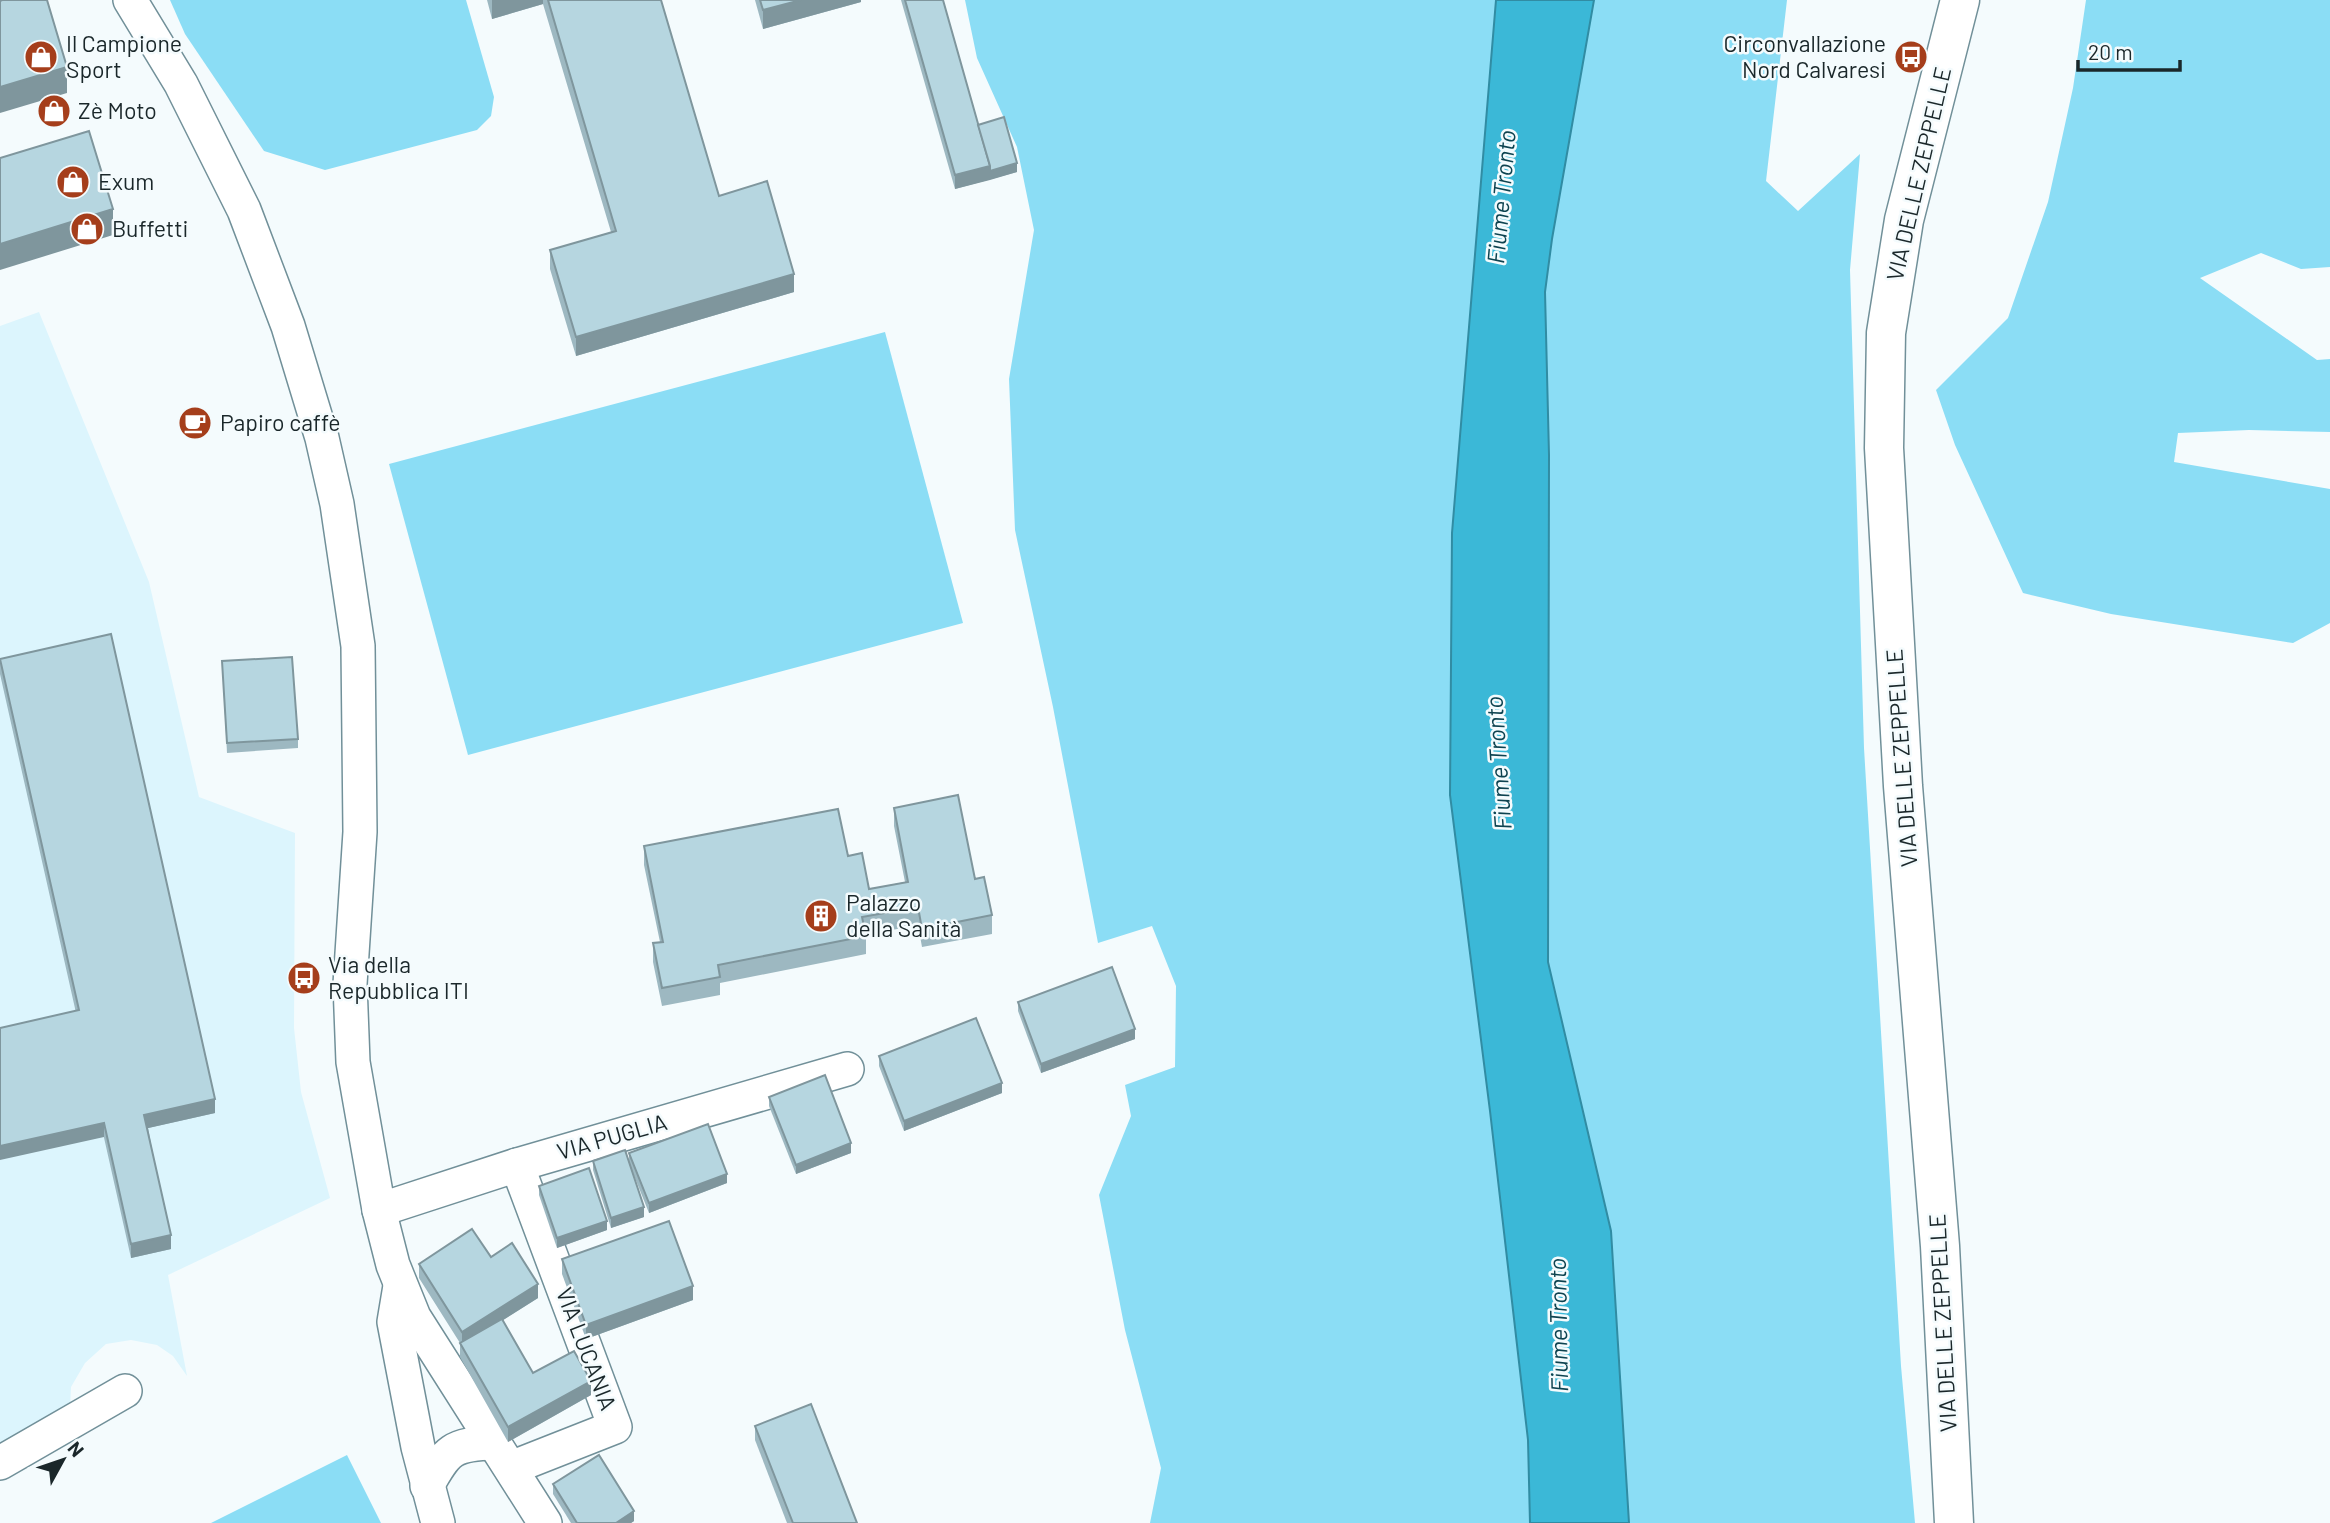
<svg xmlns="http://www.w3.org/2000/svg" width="2330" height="1523" font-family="Barlow,sans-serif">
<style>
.built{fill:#dcf5fd}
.green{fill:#8bddf5}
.water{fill:#3bb8d7;stroke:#318ca3;stroke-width:2}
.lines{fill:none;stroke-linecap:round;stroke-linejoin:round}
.minor-casing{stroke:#719099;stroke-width:36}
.major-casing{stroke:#719099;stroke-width:41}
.minor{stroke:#fff;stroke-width:33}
.major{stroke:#fff;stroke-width:38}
.wall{fill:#9db8c1}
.shaded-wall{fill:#7f969d}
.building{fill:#b6d6e0;stroke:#7f969d;stroke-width:2}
.labels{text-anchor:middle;stroke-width:5;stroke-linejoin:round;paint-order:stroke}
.poi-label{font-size:23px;fill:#1a272a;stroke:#f4fbfd;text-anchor:start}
.street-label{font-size:23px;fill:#1a272a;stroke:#f4fbfd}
.water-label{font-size:24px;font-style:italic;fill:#0d4350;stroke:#f4fbfd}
</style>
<rect width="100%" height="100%" fill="#f4fbfd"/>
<path class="built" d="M39,312L149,582L199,797L295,833L294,1028L301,1092L330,1198L168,1275L187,1376L173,1356L157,1345L131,1340L106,1344L85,1363L71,1387L70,1410L0,1446V326Z"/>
<g class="green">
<path d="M170,0H466L494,97L491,116L477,130L325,170L264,151L185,34Z"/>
<path d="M965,0H1496L1452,533L1450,795L1490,1111L1528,1440L1530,1523H1150L1161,1468L1125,1330L1099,1195L1131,1116L1125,1085L1175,1067L1176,986L1152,926L1098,943L1053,707L1015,530L1009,379L1034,230L1017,147L977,58Z"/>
<path d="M1594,0H1787L1766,181L1798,211L1860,154L1850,270L1864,748L1901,1366L1915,1523H1629L1611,1231L1548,962L1549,455L1545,292L1552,239Z"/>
<path d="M2086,0H2330V267L2301,269L2261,253L2200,278L2317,360L2330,359V432L2249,430L2178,433L2174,462L2330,489V623L2293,643L2111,614L2023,593L1955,445L1936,390L2008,318L2048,202L2073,88Z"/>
<path d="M885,332L963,623L468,755L389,464Z"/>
<path d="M347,1455L381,1523H211Z"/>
</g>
<path class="water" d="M1496,0H1594L1552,239L1545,292L1549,455L1548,962L1611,1231L1629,1523H1530L1528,1440L1490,1111L1450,795L1452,533Z"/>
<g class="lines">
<defs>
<g id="minor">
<path d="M130,0L181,84L244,210L288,326L322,438L337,504L358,646L360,832L350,984L353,1062L379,1210L393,1265L414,1317L545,1523"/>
<path d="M379,1210L517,1165L847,1069"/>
<path d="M400,1286L394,1322L418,1447L438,1523"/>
<path d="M0,1463L125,1391"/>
<path d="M511,1468L615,1427L517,1165"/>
<path d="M427,1486C447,1450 452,1444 494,1443"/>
</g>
<path id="major" d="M1954,1523L1940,1246L1903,786L1884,448L1886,333L1904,220L1960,0"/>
</defs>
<use href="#minor" class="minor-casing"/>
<use href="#major" class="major-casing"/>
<use href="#minor" class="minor"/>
<use href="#major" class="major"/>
</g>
<g class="wall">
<path d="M487,0H661L719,196L794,292L576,356L550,269V250L611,232L543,4L492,19Z"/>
<path d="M755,0H861V2L763,29Z"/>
<path d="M901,0H943L978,125L1017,172L955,189Z"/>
<path d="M0,659L215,1113L148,1128L171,1249L131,1258L0,674Z"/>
<path d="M222,661L298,739V748L227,753Z"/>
<path d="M894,808L975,879L992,915V934L922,947L918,925L866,935V954L720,983V995L662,1006L653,962V943L660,942L644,865V846L848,856L869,889L905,882L894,826Z"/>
<path d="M1018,1002L1135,1039L1041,1073L1018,1011Z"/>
<path d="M879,1056L1002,1093L904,1131L879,1066Z"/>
<path d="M769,1097L851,1153L796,1174L769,1106Z"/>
<path d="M629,1153L727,1183L649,1213L629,1163Z"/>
<path d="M593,1161L644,1217L611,1228L593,1170Z"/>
<path d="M539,1186L607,1230L557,1248L539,1195Z"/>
<path d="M491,1257L538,1298L503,1320L533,1373L591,1395L508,1442L460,1357V1343L419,1278V1264Z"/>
<path d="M562,1259L693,1300L586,1339L562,1274Z"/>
<path d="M755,1426L857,1523H787L755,1440Z"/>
<path d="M553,1484L634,1521L631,1523H571L553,1494Z"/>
</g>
<g class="shaded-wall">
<path d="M492,0H543V4L492,19Z"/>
<path d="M801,0H861V2L763,29V10Z"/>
<path d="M67,67V93L0,113V87Z"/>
<path d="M1017,163V172L990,180V171Z"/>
<path d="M990,166V180L955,189V175Z"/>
<path d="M113,209V235L0,270V244Z"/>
<path d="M794,274V292L576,356V337Z"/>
<path d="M1135,1029V1039L1041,1073V1064Z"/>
<path d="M1002,1083V1093L904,1131V1121Z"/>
<path d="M215,1099V1113L144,1129V1115Z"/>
<path d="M104,1123V1137L0,1160V1146Z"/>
<path d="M851,1143V1153L796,1174V1165Z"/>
<path d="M727,1174V1183L649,1213V1203Z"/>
<path d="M644,1207V1217L611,1228V1218Z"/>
<path d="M607,1221V1230L557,1248V1238Z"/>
<path d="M171,1235V1249L131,1258V1244Z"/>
<path d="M538,1284V1298L462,1346V1332Z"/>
<path d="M693,1286V1300L586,1339V1325Z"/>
<path d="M591,1381V1395L508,1442V1427Z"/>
<path d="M634,1511V1521L631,1523H616Z"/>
</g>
<g class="building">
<path d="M2,0H47L67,67L0,87V1Z"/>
<path d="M548,0H661L719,196L767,181L794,274L576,337L550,250L616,231Z"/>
<path d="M760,0H801L763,10Z"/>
<path d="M905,0H943L990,166L955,175Z"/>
<path d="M1004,117L1017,163L990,171V166L978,125Z"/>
<path d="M89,131L113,209L0,244V158Z"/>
<path d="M111,634L215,1099L144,1115L171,1235L131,1244L104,1123L0,1146V1028L79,1010L0,659Z"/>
<path d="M292,657L298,739L227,743L222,661Z"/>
<path d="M958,795L975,879L984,877L992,915L922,929L918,907L862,917L866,936L718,965L720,977L662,988L653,943L663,942L644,846L838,809L848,856L862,853L869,889L908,882L894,808Z"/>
<path d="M1112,967L1135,1029L1041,1064L1018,1002Z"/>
<path d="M976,1018L1002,1083L904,1121L879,1056Z"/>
<path d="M825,1075L851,1143L796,1165L769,1097Z"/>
<path d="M708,1124L727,1174L649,1203L629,1153Z"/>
<path d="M625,1150L644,1207L611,1218L593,1161Z"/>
<path d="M589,1168L607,1221L557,1238L539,1186Z"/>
<path d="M669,1221L693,1286L586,1325L562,1259Z"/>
<path d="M472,1229L491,1257L512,1243L538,1284L462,1332L419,1264Z"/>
<path d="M502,1319L533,1373L574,1351L591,1381L508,1427L460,1343Z"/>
<path d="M811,1404L857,1523H793L755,1426Z"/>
<path d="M599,1455L634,1511L616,1523H577L553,1484Z"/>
</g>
<defs>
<symbol id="shop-disc" viewBox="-11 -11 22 22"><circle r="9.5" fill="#a53e1b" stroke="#f4fbfd"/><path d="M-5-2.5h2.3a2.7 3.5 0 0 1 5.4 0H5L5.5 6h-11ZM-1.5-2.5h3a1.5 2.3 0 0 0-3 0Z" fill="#fff"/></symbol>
<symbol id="bus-disc" viewBox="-11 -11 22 22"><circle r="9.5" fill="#a53e1b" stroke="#f4fbfd"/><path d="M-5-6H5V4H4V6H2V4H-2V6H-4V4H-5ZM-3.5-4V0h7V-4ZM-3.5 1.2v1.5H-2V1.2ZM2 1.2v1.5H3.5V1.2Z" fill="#fff"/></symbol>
<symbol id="cafe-disc" viewBox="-11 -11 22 22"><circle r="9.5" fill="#a53e1b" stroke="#f4fbfd"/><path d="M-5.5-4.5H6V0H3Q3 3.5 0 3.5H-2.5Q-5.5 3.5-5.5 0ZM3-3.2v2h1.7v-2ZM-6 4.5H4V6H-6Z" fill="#fff"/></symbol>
<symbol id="building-disc" viewBox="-11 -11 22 22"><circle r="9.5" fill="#a53e1b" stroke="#f4fbfd"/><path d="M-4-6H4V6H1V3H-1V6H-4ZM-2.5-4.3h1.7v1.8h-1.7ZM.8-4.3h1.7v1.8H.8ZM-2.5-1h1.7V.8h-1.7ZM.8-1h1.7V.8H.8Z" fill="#fff"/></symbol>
</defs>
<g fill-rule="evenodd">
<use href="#shop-disc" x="22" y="38" width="38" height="38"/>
<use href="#bus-disc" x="1892" y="38" width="38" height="38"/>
<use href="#shop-disc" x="35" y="92" width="38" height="38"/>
<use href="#shop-disc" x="54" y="163" width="38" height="38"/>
<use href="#shop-disc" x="68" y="210" width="38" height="38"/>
<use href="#cafe-disc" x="176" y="404" width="38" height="38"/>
<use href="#building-disc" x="802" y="897" width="38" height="38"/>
<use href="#bus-disc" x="285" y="959" width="38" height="38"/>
</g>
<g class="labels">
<g class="poi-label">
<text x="66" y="52">Il Campione<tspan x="66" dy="26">Sport</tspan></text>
<text x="1886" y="52" text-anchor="end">Circonvallazione<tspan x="1886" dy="26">Nord Calvaresi</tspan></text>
<text x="78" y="119">Zè Moto</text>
<text x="98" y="190">Exum</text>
<text x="112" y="237">Buffetti</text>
<text x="220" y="431">Papiro caffè</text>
<text x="846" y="911">Palazzo<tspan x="846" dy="26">della Sanità</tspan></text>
<text x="328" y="973">Via della<tspan x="328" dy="26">Repubblica ITI</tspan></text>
</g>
<g class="street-label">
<text transform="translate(1919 174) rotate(-77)" y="8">VIA DELLE ZEPPELLE</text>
<text transform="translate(1902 758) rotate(-94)" y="8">VIA DELLE ZEPPELLE</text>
<text transform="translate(612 1137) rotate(-16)" y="8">VIA PUGLIA</text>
<text transform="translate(1943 1323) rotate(-93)" y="8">VIA DELLE ZEPPELLE</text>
<text transform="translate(586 1349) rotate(69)" y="8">VIA LUCANIA</text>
</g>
<g class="water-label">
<text transform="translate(1502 197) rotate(-85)" y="8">Fiume Tronto</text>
<text transform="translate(1499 763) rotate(-94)" y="8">Fiume Tronto</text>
<text transform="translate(1559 1325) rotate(-91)" y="8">Fiume Tronto</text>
</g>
</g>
<g transform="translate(63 1460) rotate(50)" stroke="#f4fbfd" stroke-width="5" paint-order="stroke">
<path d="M0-5L12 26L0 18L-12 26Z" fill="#1a272a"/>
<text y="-10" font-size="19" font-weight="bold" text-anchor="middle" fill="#1a272a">N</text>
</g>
<path d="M2078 60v10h102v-10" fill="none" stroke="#1a272a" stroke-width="3.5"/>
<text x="2088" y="60" font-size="21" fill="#1a272a" stroke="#f4fbfd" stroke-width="5" paint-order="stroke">20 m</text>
</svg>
